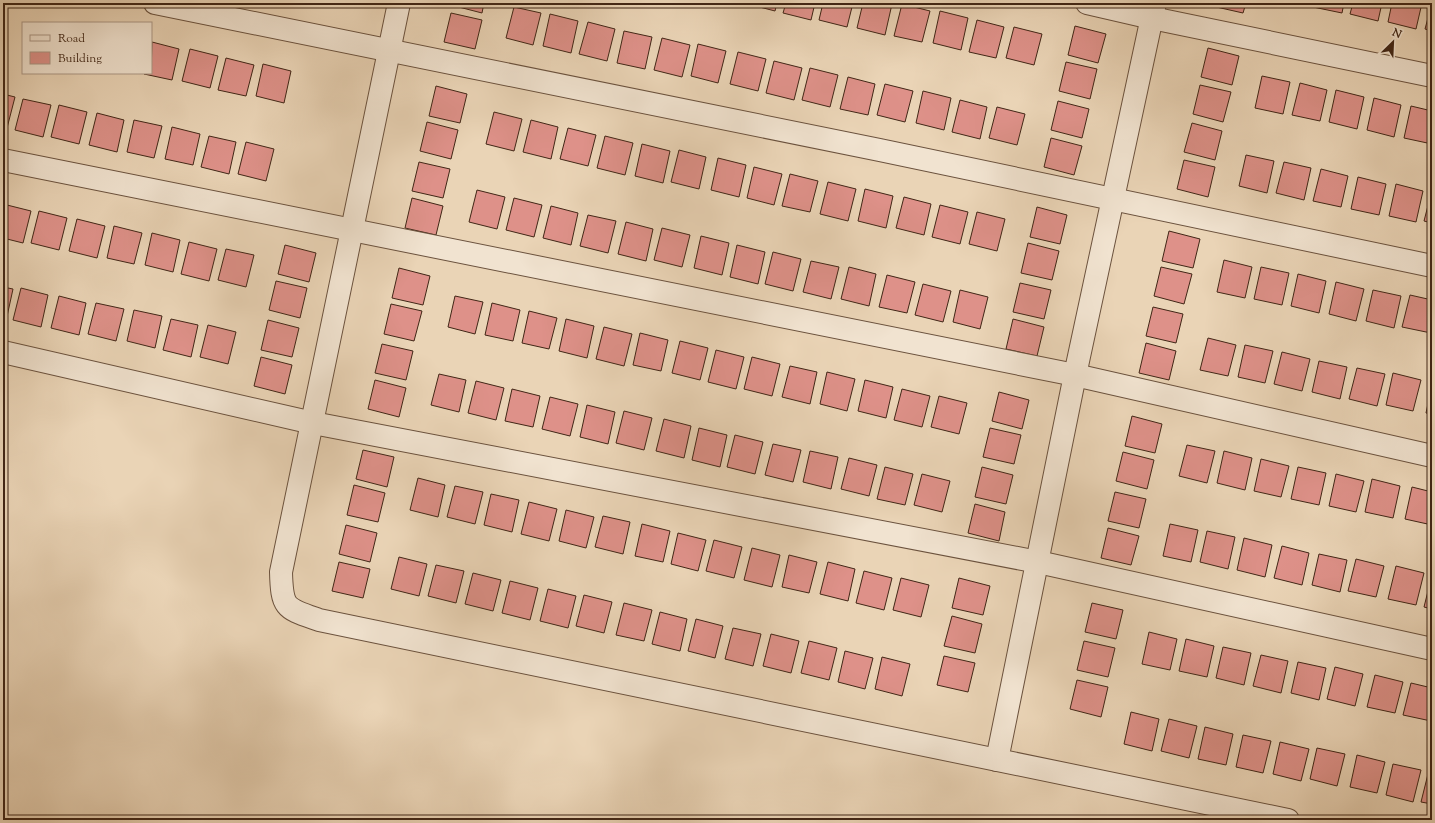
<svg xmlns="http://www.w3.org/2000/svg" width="1435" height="823" font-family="'Sorts Mill Goudy',serif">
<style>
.building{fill:#de9189;stroke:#412616}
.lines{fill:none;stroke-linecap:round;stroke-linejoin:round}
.minor-casing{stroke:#6b523e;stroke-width:24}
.minor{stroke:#f1e3d0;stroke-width:22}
</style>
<rect width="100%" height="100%" fill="#ead4b6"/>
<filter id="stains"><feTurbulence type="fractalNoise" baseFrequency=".005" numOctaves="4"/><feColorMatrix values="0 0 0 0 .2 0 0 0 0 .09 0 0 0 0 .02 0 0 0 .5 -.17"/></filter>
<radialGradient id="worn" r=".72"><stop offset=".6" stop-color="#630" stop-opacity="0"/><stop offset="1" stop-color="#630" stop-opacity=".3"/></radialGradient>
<g class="building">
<path d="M451,3H484L482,13L451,5Z"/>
<path d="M748,3H777L775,11L748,4Z"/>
<path d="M786,3H815L811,20L783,13Z"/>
<path d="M823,3H853L847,27L819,20Z"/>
<path d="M863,3L892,4L885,35L857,28Z"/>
<path d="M1213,3H1246L1243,13L1212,6Z"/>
<path d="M1314,3H1344L1342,13L1313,7Z"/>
<path d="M1353,3H1382L1378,21L1350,14Z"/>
<path d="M1392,3H1422L1416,29L1388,22Z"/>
<path d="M1432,3V31L1425,29Z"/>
<path d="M902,4L930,11L922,42L894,36Z"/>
<path d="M514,7L541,13L533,45L506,38Z"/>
<path d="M940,11L968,18L961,50L933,43Z"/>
<path d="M451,13L482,20L475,49L444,42Z"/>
<path d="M550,14L578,21L571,53L543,46Z"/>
<path d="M977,20L1004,27L996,58L969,52Z"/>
<path d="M588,22L615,29L607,61L579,54Z"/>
<path d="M1075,26L1106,34L1098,63L1068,55Z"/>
<path d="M1014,27L1042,34L1034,65L1006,58Z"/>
<path d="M624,31L652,37L645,69L617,63Z"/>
<path d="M662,38L690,45L682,77L654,70Z"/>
<path d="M152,42L179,49L172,80L144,74L151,73Z"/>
<path d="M698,44L726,51L718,83L691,76Z"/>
<path d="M1208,48L1239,56L1232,85L1201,77Z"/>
<path d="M190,49L218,56L210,88L182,81Z"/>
<path d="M738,52L766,59L758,91L730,84Z"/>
<path d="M226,58L254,65L246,96L218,90Z"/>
<path d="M774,61L802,68L794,100L766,93Z"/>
<path d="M1066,62L1097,69L1090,99L1059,91Z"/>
<path d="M263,64L291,71L284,103L256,96Z"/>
<path d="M810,68L838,75L830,107L802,100Z"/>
<path d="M1262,76L1290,82L1283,114L1255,108Z"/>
<path d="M848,77L875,84L868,115L840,109Z"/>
<path d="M1300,83L1327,90L1320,121L1292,115Z"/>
<path d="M885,84L913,91L905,122L877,115Z"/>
<path d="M1200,85L1231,92L1223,122L1193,114Z"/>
<path d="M436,86L467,94L460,123L429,116Z"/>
<path d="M1336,90L1364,97L1357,129L1329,122Z"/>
<path d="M923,91L951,98L944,130L916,123Z"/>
<path d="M3,94L15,97L7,128L3,127Z"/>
<path d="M1374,98L1401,105L1394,137L1367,130Z"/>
<path d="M23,99L51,105L43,137L15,130Z"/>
<path d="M960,100L987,107L980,139L952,132Z"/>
<path d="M1058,101L1089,109L1082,138L1051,130Z"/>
<path d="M59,105L87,112L79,144L51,137Z"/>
<path d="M1411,106L1432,111V144L1404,138Z"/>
<path d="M997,107L1025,114L1017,145L989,138Z"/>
<path d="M494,112L522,119L514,151L486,144Z"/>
<path d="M97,113L124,120L117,152L89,145Z"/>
<path d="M134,120L162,126L154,158L127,152Z"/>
<path d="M531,120L558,127L551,159L523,152Z"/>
<path d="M427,122L458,130L451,159L420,151Z"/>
<path d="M1192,123L1222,131L1215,160L1184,152Z"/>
<path d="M172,127L200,134L193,165L165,159Z"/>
<path d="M568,128L596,135L588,166L560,159Z"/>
<path d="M209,136L236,142L229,174L201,167Z"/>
<path d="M605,136L633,143L625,175L597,168Z"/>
<path d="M1051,138L1082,146L1074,175L1044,167Z"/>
<path d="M246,142L274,149L266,181L238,174Z"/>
<path d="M642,144L670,151L663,183L635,176Z"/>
<path d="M679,150L706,157L699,189L671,182Z"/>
<path d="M1246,155L1274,161L1267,193L1239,186Z"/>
<path d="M718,158L746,165L739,197L711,190Z"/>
<path d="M1184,160L1215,167L1208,197L1177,189Z"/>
<path d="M419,162L450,169L443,198L412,191Z"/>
<path d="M1284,162L1311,168L1304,200L1276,193Z"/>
<path d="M754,167L782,174L774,205L747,198Z"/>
<path d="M1321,169L1348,176L1341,207L1313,201Z"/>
<path d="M790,174L818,181L810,212L782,206Z"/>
<path d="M1358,177L1386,184L1379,215L1351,209Z"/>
<path d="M828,182L856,189L848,221L820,214Z"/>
<path d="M1396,184L1423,191L1416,222L1389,216Z"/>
<path d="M865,189L893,196L886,228L858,221Z"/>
<path d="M477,190L505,197L497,229L469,222Z"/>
<path d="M1432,190V223L1424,221Z"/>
<path d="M904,197L931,204L924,235L896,228Z"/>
<path d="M412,198L443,206L436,235L405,228Z"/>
<path d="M514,198L542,205L534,237L506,230Z"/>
<path d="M3,204L31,211L23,243L3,238Z"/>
<path d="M940,205L968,212L960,244L932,237Z"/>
<path d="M551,206L578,213L571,245L543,238Z"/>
<path d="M1037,207L1067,215L1060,244L1030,237Z"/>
<path d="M39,211L67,218L59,250L31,243Z"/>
<path d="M977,212L1005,219L997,251L969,244Z"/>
<path d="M588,215L616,221L608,253L580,246Z"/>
<path d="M77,219L105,226L97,258L69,251Z"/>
<path d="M626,222L653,229L646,261L618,254Z"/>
<path d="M114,226L142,233L134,264L107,258Z"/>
<path d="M662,228L690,235L682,267L654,260Z"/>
<path d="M1169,231L1200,239L1193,268L1162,261Z"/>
<path d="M152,233L180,240L173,272L145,265Z"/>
<path d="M701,236L729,243L722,275L694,268Z"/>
<path d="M189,242L217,249L209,281L181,274Z"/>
<path d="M1028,243L1059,251L1052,280L1021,273Z"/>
<path d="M285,245L316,253L309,282L278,274Z"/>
<path d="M737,245L765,252L758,284L730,277Z"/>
<path d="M226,249L254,255L246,287L218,280Z"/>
<path d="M773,252L801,259L793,291L765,284Z"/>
<path d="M1224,260L1252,267L1245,298L1217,292Z"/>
<path d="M811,261L839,267L831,299L803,292Z"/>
<path d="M849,267L876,274L869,306L841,299Z"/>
<path d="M1161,267L1192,274L1184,304L1154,296Z"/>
<path d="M1261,267L1289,273L1282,305L1254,299Z"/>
<path d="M399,268L430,276L423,305L392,298Z"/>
<path d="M1298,274L1326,281L1319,313L1291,306Z"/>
<path d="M887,275L915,282L907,313L879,307Z"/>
<path d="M276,281L307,288L300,318L269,310Z"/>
<path d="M1336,282L1364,289L1356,321L1329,314Z"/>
<path d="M1020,283L1051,290L1044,319L1013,312Z"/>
<path d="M923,284L951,291L943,322L915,315Z"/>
<path d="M3,287L13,289L6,321L3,320Z"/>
<path d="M21,288L48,295L41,327L13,320Z"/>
<path d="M960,290L988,297L980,329L953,322Z"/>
<path d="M1373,290L1401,296L1394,328L1366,321Z"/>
<path d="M1410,295L1432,300V327L1431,333L1402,327Z"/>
<path d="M59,296L86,303L79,335L51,328Z"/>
<path d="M455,296L483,302L475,334L448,327Z"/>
<path d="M96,303L124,309L116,341L88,334Z"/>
<path d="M492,303L520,310L513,341L485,335Z"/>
<path d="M391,304L422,311L414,341L384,334Z"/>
<path d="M1153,307L1183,314L1176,343L1146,336Z"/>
<path d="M134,310L162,316L155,348L127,341Z"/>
<path d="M529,311L557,318L549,349L522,343Z"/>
<path d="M171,319L198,325L191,357L163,350Z"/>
<path d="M566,319L594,326L587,358L559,351Z"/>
<path d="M1013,319L1044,327L1037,356L1006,349Z"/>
<path d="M268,320L299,328L292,357L261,350Z"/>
<path d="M208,325L236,332L228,364L200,357Z"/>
<path d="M604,327L632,334L624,366L596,359Z"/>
<path d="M640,333L668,340L661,371L633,365Z"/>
<path d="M1208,338L1236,345L1228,376L1200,370Z"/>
<path d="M680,341L708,348L700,380L672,373Z"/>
<path d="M1146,343L1176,351L1169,380L1139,373Z"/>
<path d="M382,344L413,351L406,380L375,373Z"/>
<path d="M1245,345L1273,351L1265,383L1238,377Z"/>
<path d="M716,350L744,357L736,389L708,382Z"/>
<path d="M1282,352L1310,359L1302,391L1274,384Z"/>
<path d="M261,357L292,365L285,394L254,386Z"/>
<path d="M752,357L780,364L772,396L744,389Z"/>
<path d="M1319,361L1347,367L1340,399L1312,392Z"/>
<path d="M790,366L817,372L810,404L782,397Z"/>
<path d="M1357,368L1385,374L1377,406L1349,399Z"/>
<path d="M827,372L855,379L847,411L820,404Z"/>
<path d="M1393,373L1421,380L1413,411L1386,405Z"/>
<path d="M439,374L466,380L459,412L431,405Z"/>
<path d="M375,380L406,388L399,417L368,409Z"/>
<path d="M865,380L893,387L886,418L858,411Z"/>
<path d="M476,381L504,388L496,420L468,413Z"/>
<path d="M1432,385V414L1426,413Z"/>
<path d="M512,389L540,396L533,427L505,421Z"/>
<path d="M902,389L930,396L922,427L894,420Z"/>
<path d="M999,392L1029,400L1022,429L992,421Z"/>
<path d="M939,396L967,403L959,434L931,427Z"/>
<path d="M550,397L578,404L570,436L542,429Z"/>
<path d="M587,405L615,412L608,444L580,437Z"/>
<path d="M624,411L652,418L644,450L616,443Z"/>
<path d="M1132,416L1162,424L1155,453L1125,446Z"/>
<path d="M664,419L691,426L684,458L656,451Z"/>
<path d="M699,428L727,435L720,467L692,460Z"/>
<path d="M990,428L1021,435L1014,464L983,457Z"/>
<path d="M735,435L763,442L755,474L727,467Z"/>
<path d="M773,444L801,450L793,482L765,475Z"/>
<path d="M1187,445L1215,451L1207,483L1179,476Z"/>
<path d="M363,450L394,457L387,487L356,479Z"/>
<path d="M810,451L838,457L831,489L803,482Z"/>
<path d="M1224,451L1252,458L1245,490L1217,483Z"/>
<path d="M1123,452L1154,460L1147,489L1116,481Z"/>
<path d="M849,458L877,465L869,496L841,489Z"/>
<path d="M1261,459L1289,466L1281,497L1254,491Z"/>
<path d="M885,467L913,474L905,505L877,499Z"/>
<path d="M982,467L1013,475L1006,504L975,497Z"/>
<path d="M1298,467L1326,473L1319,505L1291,499Z"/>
<path d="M922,474L950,481L942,512L914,505Z"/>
<path d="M1336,474L1364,481L1356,512L1329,506Z"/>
<path d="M418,478L445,485L438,517L410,510Z"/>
<path d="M1372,479L1400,486L1393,518L1365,512Z"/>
<path d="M354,485L385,493L378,522L347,515Z"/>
<path d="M455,486L483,492L475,524L447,517Z"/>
<path d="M1412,487L1432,492V525L1405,519Z"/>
<path d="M1115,492L1146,499L1139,528L1108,521Z"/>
<path d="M491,494L519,500L512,532L484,525Z"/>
<path d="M529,502L557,509L549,541L521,534Z"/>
<path d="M975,504L1005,512L999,541L968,533Z"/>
<path d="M566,510L594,517L586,548L559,541Z"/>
<path d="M603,516L630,522L623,554L595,547Z"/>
<path d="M642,524L670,531L663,562L635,556Z"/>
<path d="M1170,524L1198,530L1191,562L1163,556Z"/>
<path d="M346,525L377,533L370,562L339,554Z"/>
<path d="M1108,528L1139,536L1131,565L1101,558Z"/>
<path d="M1207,531L1235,537L1228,569L1200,562Z"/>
<path d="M678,533L706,540L698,571L671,564Z"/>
<path d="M1244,538L1272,545L1265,577L1237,570Z"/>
<path d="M714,540L742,547L734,578L706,571Z"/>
<path d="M1282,546L1309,553L1302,585L1274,578Z"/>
<path d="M752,548L780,555L772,587L744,580Z"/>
<path d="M1319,554L1347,560L1340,592L1312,585Z"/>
<path d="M789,555L817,562L809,593L782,587Z"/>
<path d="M399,557L427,564L419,596L391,589Z"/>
<path d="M1356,559L1384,566L1376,597L1348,591Z"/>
<path d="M339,562L370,569L363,598L332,591Z"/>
<path d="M828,562L855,569L848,601L820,594Z"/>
<path d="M436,565L464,571L456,603L428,596Z"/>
<path d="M1396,566L1424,573L1416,605L1388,599Z"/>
<path d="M864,571L892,578L884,610L856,603Z"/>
<path d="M473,573L501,580L493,611L465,604Z"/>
<path d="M1432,575V609L1424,607Z"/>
<path d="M901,578L929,585L921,617L893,610Z"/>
<path d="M959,578L990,586L983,615L952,608Z"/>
<path d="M510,581L538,588L530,620L502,613Z"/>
<path d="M548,589L576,596L568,628L540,621Z"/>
<path d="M584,595L612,602L604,633L576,626Z"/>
<path d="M624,603L652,610L644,641L616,635Z"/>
<path d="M1092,603L1123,610L1116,639L1085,632Z"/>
<path d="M660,612L687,619L680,651L652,644Z"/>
<path d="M952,616L982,624L975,653L944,646Z"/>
<path d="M696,619L723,626L715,658L688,651Z"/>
<path d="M733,628L761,634L753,666L725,659Z"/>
<path d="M1149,632L1177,639L1170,670L1142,664Z"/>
<path d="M771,634L799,641L791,673L763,666Z"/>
<path d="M1186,639L1214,646L1207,677L1179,671Z"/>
<path d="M809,641L837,648L829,680L801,673Z"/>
<path d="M1084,641L1115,648L1108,677L1077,670Z"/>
<path d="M1223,647L1251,653L1244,685L1216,678Z"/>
<path d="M845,651L873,658L865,689L838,682Z"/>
<path d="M1261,655L1288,661L1281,693L1253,686Z"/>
<path d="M944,656L975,663L968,692L937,685Z"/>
<path d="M882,657L910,664L902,696L875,689Z"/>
<path d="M1298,662L1326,668L1319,700L1291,693Z"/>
<path d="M1335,667L1363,674L1355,706L1327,699Z"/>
<path d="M1375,675L1403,682L1395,713L1367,707Z"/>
<path d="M1077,680L1108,687L1101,717L1070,709Z"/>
<path d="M1411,683L1432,688L1431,721L1403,715Z"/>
<path d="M1131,712L1159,719L1152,751L1124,744Z"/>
<path d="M1169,719L1197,726L1189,758L1161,751Z"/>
<path d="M1205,727L1233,734L1226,765L1198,759Z"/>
<path d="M1243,735L1271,741L1263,773L1236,767Z"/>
<path d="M1280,742L1309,749L1301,781L1273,774Z"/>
<path d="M1317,748L1345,754L1337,786L1310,779Z"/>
<path d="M1357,755L1385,762L1377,793L1350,787Z"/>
<path d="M1393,764L1421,770L1413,802L1386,795Z"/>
<path d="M1429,770L1432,771V804L1421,802Z"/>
</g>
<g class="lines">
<defs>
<g id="minor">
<path d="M155,3C581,87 1007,176 1432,266"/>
<path d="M399,3L281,572C282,609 285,608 319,620L1288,820"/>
<path d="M1087,3L1152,18L1432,76"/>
<path d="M3,160L1075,375L1432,456"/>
<path d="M3,352L313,423L1038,562L1432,649"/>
<path d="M997,760L1075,375L1155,3"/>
</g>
</defs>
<use href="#minor" class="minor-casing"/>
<use href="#minor" class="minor"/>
</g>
<rect width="1435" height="823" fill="none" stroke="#ead4b6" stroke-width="16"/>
<rect x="4" y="4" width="1427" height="815" fill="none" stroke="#412616" stroke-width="2"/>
<rect x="8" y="8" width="1419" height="807" fill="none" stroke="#412616"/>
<rect x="22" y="22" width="130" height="52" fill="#f1e3d0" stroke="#ab9786"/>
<rect x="30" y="35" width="20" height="6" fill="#f1e3d0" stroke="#ab9786"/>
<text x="58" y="42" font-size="12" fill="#412616">Road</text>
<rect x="30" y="52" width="20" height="12" fill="#de9189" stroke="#ab9786"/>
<text x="58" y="62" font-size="12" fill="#412616">Building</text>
<g transform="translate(1393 42) rotate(24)" stroke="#f1e3d0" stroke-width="3" paint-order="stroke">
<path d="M0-3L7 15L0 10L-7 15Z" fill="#412616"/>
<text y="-6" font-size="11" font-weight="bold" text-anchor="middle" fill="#412616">N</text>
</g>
<rect width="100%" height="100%" filter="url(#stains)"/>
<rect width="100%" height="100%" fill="url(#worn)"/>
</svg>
